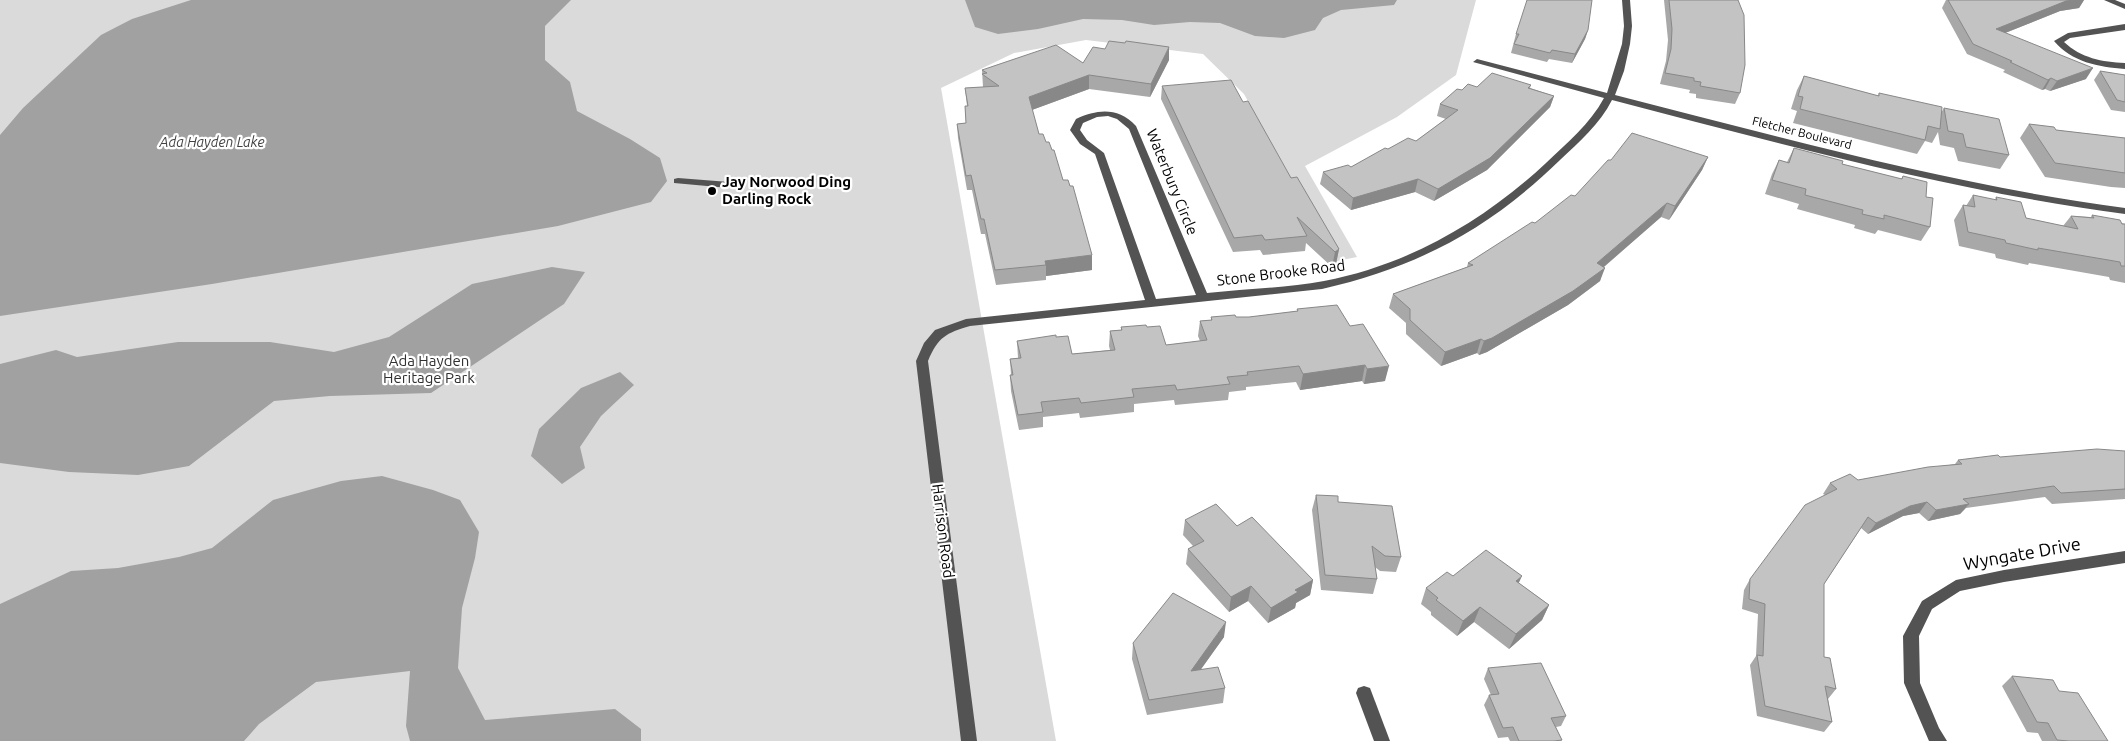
<svg xmlns="http://www.w3.org/2000/svg" width="2125" height="741" font-family="Ubuntu,sans-serif">
<style>
.green{fill:#dadada}
.water{fill:#a1a1a1}
.lines{fill:none;stroke-linecap:round;stroke-linejoin:round}
.minor{fill:#535353;fill-rule:evenodd}
.wall{fill:#a8a8a8}
.shaded-wall{fill:#888}
.building{fill:#c3c3c3;stroke:#888}
.poi-dot{fill:#000;stroke:#fff;stroke-width:2}
.labels{text-anchor:middle;stroke-width:4.5;stroke-linejoin:round;paint-order:stroke}
.far-street-label{font-size:12px;fill:#000;stroke:#fff}
.far-water-label{font-size:14px;font-style:italic;fill:#424242;stroke:#fff}
.poi-label{font-size:15px;font-weight:bold;fill:#000;stroke:#fff;text-anchor:start}
.street-label{font-size:15px;fill:#000;stroke:#fff}
.park-label{font-size:15px;fill:#313131;stroke:#fff}
.near-street-label{font-size:18px;fill:#000;stroke:#fff}
</style>
<rect width="100%" height="100%" fill="#fff"/>
<path class="green" d="M0,0H1476L1456,75L1397,117L1305,166L1357,257L1337,261L1244,94L1203,54L1086,40L1014,53L941,88L1056,741H0Z"/>
<g class="water">
<path d="M191,0H571L545,26V60L570,82L577,111L630,139L660,158L667,181L651,202L558,226L212,284L0,316V135L23,108L101,35L132,19Z"/>
<path d="M965,0H1397L1394,5L1341,10L1323,18L1315,30L1284,38L1255,36L1220,23L1190,22L1154,25L1122,20L1083,19L1038,29L998,34L975,27Z"/>
<path d="M552,267L585,272L564,304L431,393L330,396L274,401L189,466L138,475L69,472L0,463V364L56,350L77,357L178,342H270L334,352L389,337L472,284Z"/>
<path d="M620,372L634,385L601,416L580,447L585,468L562,484L531,456L539,429L581,388Z"/>
<path d="M382,476L433,490L460,500L479,532L475,558L462,608L458,668L485,720L615,709L641,729V741H410L406,726L410,671L316,682L259,724L244,741H0V604L71,571L118,568L179,557L212,548L273,500L341,481Z"/>
</g>
<g class="lines">
<g class="minor">
<path d="M1622,0H1630L1632,26L1630,44L1624,71L1615,95C1784,138 1952,185 2125,208V214C1951,191 1782,144 1612,100C1600,124 1579,142 1560,160C1489,229 1418,267 1322,289L970,326C946,333 938,337 928,361L977,741H961L916,361L924,343L935,330L966,319L1145,300L1095,154L1080,144L1070,130L1076,119C1098,109 1118,107 1136,126L1207,293C1246,289 1286,288 1324,281C1408,265 1484,221 1546,163C1567,143 1590,124 1604,98L1473,62L1477,59L1607,93L1622,44L1624,26ZM1108,116L1117,119L1129,129L1196,295L1156,299L1104,153L1087,140L1080,130L1083,123L1097,117Z"/>
<path d="M2104,0H2115L2125,4V9Z"/>
<path d="M2125,24V30L2070,38L2064,42C2081,58 2102,62 2125,63V69C2098,67 2072,62 2054,41L2068,33Z"/>
<path d="M678,178L729,182L734,185L729,188L674,183V179Z"/>
<path d="M2125,551V563L2004,582L1960,591L1932,609L1919,636L1920,683L1939,728L1947,741H1929L1904,683L1903,636L1922,601L1956,580L2004,570Z"/>
<path d="M1364,686L1370,688L1390,741H1374L1356,693L1358,688Z"/>
</g>
</g>
<g class="wall">
<path d="M1664,0H1738L1740,93L1735,104L1696,98V94L1689,93L1690,90L1660,84L1666,61L1668,40Z"/>
<path d="M1946,0H2084L2079,8L2060,11L2005,33L2086,79L2050,91L2045,89L2042,90L2003,72L2005,70L1967,54L1942,8Z"/>
<path d="M1588,30L1585,39L1572,63L1549,59L1547,62L1511,53L1516,34Z"/>
<path d="M1125,43L1169,60L1150,97L1089,89L1032,110L1039,134L1092,270L1046,276V280L996,285L985,234H981L972,190H967L958,138L957,124L966,123L965,106H967L965,88L983,87L982,70L1083,63L1105,49Z"/>
<path d="M2100,71L2125,75V112L2111,110L2094,80Z"/>
<path d="M1804,76L1878,96L1879,93L1941,113L1944,108L2009,155L2000,169L1958,161L1954,148L1940,145L1938,132L1932,143L1925,141L1917,154L1793,123L1797,111L1791,109L1797,90Z"/>
<path d="M1531,85L1530,88L1554,96L1550,107L1487,170L1434,201L1415,192L1351,210L1320,184L1323,172L1351,167L1388,149L1416,141L1446,119L1437,116L1440,104L1462,90L1477,87Z"/>
<path d="M1162,86L1243,102L1291,178L1339,249L1336,264L1332,267L1306,243L1305,251L1263,255L1260,250L1233,252L1161,99Z"/>
<path d="M2029,124L2056,130L2125,138V188L2111,187L2045,177L2020,138Z"/>
<path d="M1794,148L1842,164L1901,179L1903,176L1926,197L1930,227L1921,241L1878,230L1875,234L1854,228L1855,225L1797,209L1799,204L1765,194L1772,174L1779,160L1787,162Z"/>
<path d="M1708,157L1702,170L1669,220L1661,217L1604,267L1600,281L1568,305L1487,352L1479,355L1477,353L1441,366L1406,334V323L1389,308L1393,294L1467,267L1468,263L1535,223L1575,196L1611,160Z"/>
<path d="M1973,195L1995,200L1996,197L2026,218L2063,226L2071,216L2091,217L2092,215L2125,224V283L2110,280L2109,277L2029,263L2028,265L1996,258L1995,254L1959,246L1954,220L1963,205L1966,206Z"/>
<path d="M1297,309L1350,326L1385,381L1364,384L1362,381L1300,390L1296,382L1246,387V390L1229,392L1228,400L1175,405L1174,400L1134,404V412L1080,418L1079,413L1043,417V427L1019,430L1011,391L1010,375H1011L1010,359L1018,358L1017,341L1056,337L1072,354L1110,350L1109,346L1110,331L1121,330V327H1147L1166,345L1200,341L1198,336L1200,321L1211,320V317H1249L1297,311Z"/>
<path d="M2125,451V499L2052,504L2045,497L1966,508L1960,514L1928,521L1919,513L1903,516L1868,534L1861,528L1824,584V657L1836,689L1828,699L1832,722L1824,732L1757,716L1750,665L1756,656L1758,614L1742,609L1744,590L1750,579L1825,495L1823,494L1830,483L1858,480L1955,464L1958,460Z"/>
<path d="M1316,495L1338,502L1401,557L1396,572L1380,571L1375,567L1377,579L1373,594L1321,590L1312,510Z"/>
<path d="M1185,520L1237,526L1313,580L1310,595L1296,603L1295,608L1268,623L1248,601L1229,612L1186,564L1188,549L1193,546L1183,535Z"/>
<path d="M1453,576L1519,583L1549,605L1542,620L1509,649L1474,622L1457,636L1431,615V612L1421,604L1426,588Z"/>
<path d="M1224,637L1201,669L1225,688L1223,703L1147,715L1132,659L1133,643Z"/>
<path d="M1488,668L1566,716L1561,726L1556,727L1562,740L1561,741H1510L1508,737L1498,738L1484,705L1489,695H1491L1484,679Z"/>
<path d="M2012,676L2059,691L2108,741H2042L2038,733L2027,732L2002,686Z"/>
</g>
<g class="shaded-wall">
<path d="M2075,0H2084L2079,8L2060,11L1990,39L1996,29L2066,1Z"/>
<path d="M1588,30L1585,39L1572,63L1575,54Z"/>
<path d="M1169,47V60L1150,97L1151,84Z"/>
<path d="M2093,68L2086,79L2050,91L2057,81Z"/>
<path d="M1089,75V89L1029,111V97Z"/>
<path d="M2051,78L2045,89L2042,90L2048,80Z"/>
<path d="M1554,96L1550,107L1487,170L1434,201L1438,189Z"/>
<path d="M1708,157L1702,170L1669,220L1675,206Z"/>
<path d="M1418,179L1415,192L1351,210L1353,198Z"/>
<path d="M1667,203L1661,217L1592,277L1597,263Z"/>
<path d="M1339,249L1336,264L1332,267L1335,252Z"/>
<path d="M1092,255V270L1046,276V265L1045,261Z"/>
<path d="M1605,268L1600,281L1568,305L1487,352L1479,355L1484,341Z"/>
<path d="M1481,339L1477,353L1441,366L1445,352Z"/>
<path d="M1365,365L1362,381L1300,390L1303,374Z"/>
<path d="M1389,366L1385,381L1364,384L1367,369Z"/>
<path d="M1927,502L1919,513L1903,516L1868,534L1876,523L1910,506Z"/>
<path d="M1969,504L1960,514L1928,521L1936,510Z"/>
<path d="M1522,576L1515,591L1516,581Z"/>
<path d="M1313,580L1310,595L1296,603L1295,608L1268,623L1271,608L1295,590Z"/>
<path d="M1251,586L1248,601L1229,612L1231,597Z"/>
<path d="M1549,605L1542,620L1509,649L1516,634Z"/>
<path d="M1480,607L1474,622L1457,636L1463,621Z"/>
<path d="M1226,622L1224,637L1189,686L1191,671Z"/>
</g>
<g class="building">
<path d="M1527,0H1592L1588,30L1575,54L1552,50L1550,53L1514,44L1519,34H1516Z"/>
<path d="M1669,0H1738L1744,15L1745,65L1740,93L1700,86L1701,82L1694,81V78L1665,73L1671,49L1672,29Z"/>
<path d="M1948,0H2075L2066,1L1996,29L2093,68L2057,81L2051,78L2048,80L2010,62L2012,61L1973,44Z"/>
<path d="M1109,41L1125,43L1126,41L1169,47L1151,84L1089,75L1029,97L1039,134H1043L1046,142H1049L1052,150H1054L1063,180H1068L1070,186H1073L1092,255L1045,261L1046,265L995,270L984,219H981L971,175L966,176L957,124L966,123L965,106H968L965,88L999,86L982,74L987,73L982,70L1056,45L1083,63L1093,47L1105,49Z"/>
<path d="M2100,71L2125,75V102L2117,100Z"/>
<path d="M1492,73L1531,85L1528,88L1554,96L1490,158L1438,189L1418,179L1353,198L1323,172L1348,165L1351,167L1385,148L1388,149L1408,138L1416,141L1458,110L1440,104L1457,89L1462,90L1468,84L1477,87Z"/>
<path d="M1804,76L1879,96V93L1942,107L1940,129L1928,126L1925,140L1800,109L1803,97L1798,96Z"/>
<path d="M1231,80L1243,102L1248,101L1291,178L1297,177L1339,249L1335,252L1297,217L1307,236L1265,240L1262,235L1234,238L1162,86Z"/>
<path d="M1944,108L1999,119L2009,155L1966,147L1963,134L1948,131Z"/>
<path d="M2029,124L2054,127L2056,130L2125,138V173L2055,163Z"/>
<path d="M1632,133L1708,157L1675,206L1667,203L1597,263L1605,268L1573,291L1492,338L1484,341L1481,339L1445,352L1410,320V309L1393,294L1473,265L1468,263L1532,222L1535,223L1571,195L1575,196L1608,160H1611Z"/>
<path d="M1794,148L1843,161L1842,164L1902,179L1903,176L1927,182L1926,197L1933,198L1930,227L1884,215V219L1862,214L1863,210L1805,195L1806,189L1772,180L1779,160L1789,163Z"/>
<path d="M1973,195L1997,200L1996,197L2021,202L2026,218L2078,229L2071,216L2094,218L2092,215L2120,220L2122,224H2125V266H2121L2120,262L2038,248V250L2006,243L2005,240L1968,232L1963,205L1975,207Z"/>
<path d="M1337,305L1350,326L1363,324L1389,366L1367,369L1365,365L1303,374L1299,366L1247,372L1248,375L1227,377L1230,384L1177,390L1175,385L1132,389L1134,397L1081,403L1079,398L1041,402L1043,412L1018,415L1010,375H1013L1010,359L1021,358L1017,341L1056,335V337L1068,336L1072,354L1115,350L1110,331L1122,330L1121,327L1146,325L1147,327L1160,326L1166,345L1207,340L1200,321L1212,320L1211,317L1235,315L1236,317H1249L1298,311L1297,309Z"/>
<path d="M2097,449L2125,451V489L2061,493L2054,486L1963,499L1969,504L1936,510L1927,502L1910,506L1876,523L1868,517L1824,584V657L1830,658L1836,689L1825,686L1832,722L1765,706L1757,655L1763,656L1765,604L1749,599L1750,579L1805,505L1837,489L1830,483L1850,474L1858,480L1928,467L1962,464L1958,460L1998,455L2000,457Z"/>
<path d="M1316,495L1338,496V502L1392,506L1401,557L1385,556L1372,546L1377,579L1325,575Z"/>
<path d="M1216,504L1237,526L1252,517L1313,580L1295,590L1298,592L1271,608L1251,586L1231,597L1188,549L1204,541L1185,520Z"/>
<path d="M1486,550L1522,576L1516,581L1549,605L1516,634L1480,607L1463,621L1436,600L1438,598L1426,588L1447,572L1453,576Z"/>
<path d="M1173,593L1226,622L1191,671L1218,667L1225,688L1149,700L1133,643Z"/>
<path d="M1541,663L1566,716L1551,718L1562,740L1554,741H1519L1513,727L1503,728L1489,695L1499,694L1488,668Z"/>
<path d="M2012,676L2053,680L2059,691L2078,693L2108,741H2069L2057,740L2048,723L2037,722Z"/>
</g>
<circle class="poi-dot" cx="712" cy="191" r="5"/>
<g class="labels">
<g class="far-street-label">
<text transform="translate(1802 133) rotate(14)" y="4">Fletcher Boulevard</text>
</g>
<g class="far-water-label">
<text x="212" y="147">Ada Hayden Lake</text>
</g>
<g class="poi-label">
<text x="722" y="187">Jay Norwood Ding<tspan x="722" dy="17">Darling Rock</tspan></text>
</g>
<g class="street-label">
<text transform="translate(1172 182) rotate(68)" y="5">Waterbury Circle</text>
<text transform="translate(1281 273) rotate(-7)" y="5">Stone Brooke Road</text>
<text transform="translate(943 531) rotate(83)" y="5">Harrison Road</text>
</g>
<g class="park-label">
<text x="429" y="366">Ada Hayden<tspan x="429" dy="17">Heritage Park</tspan></text>
</g>
<g class="near-street-label">
<text transform="translate(2022 554) rotate(-10)" y="6">Wyngate Drive</text>
</g>
</g>
</svg>
